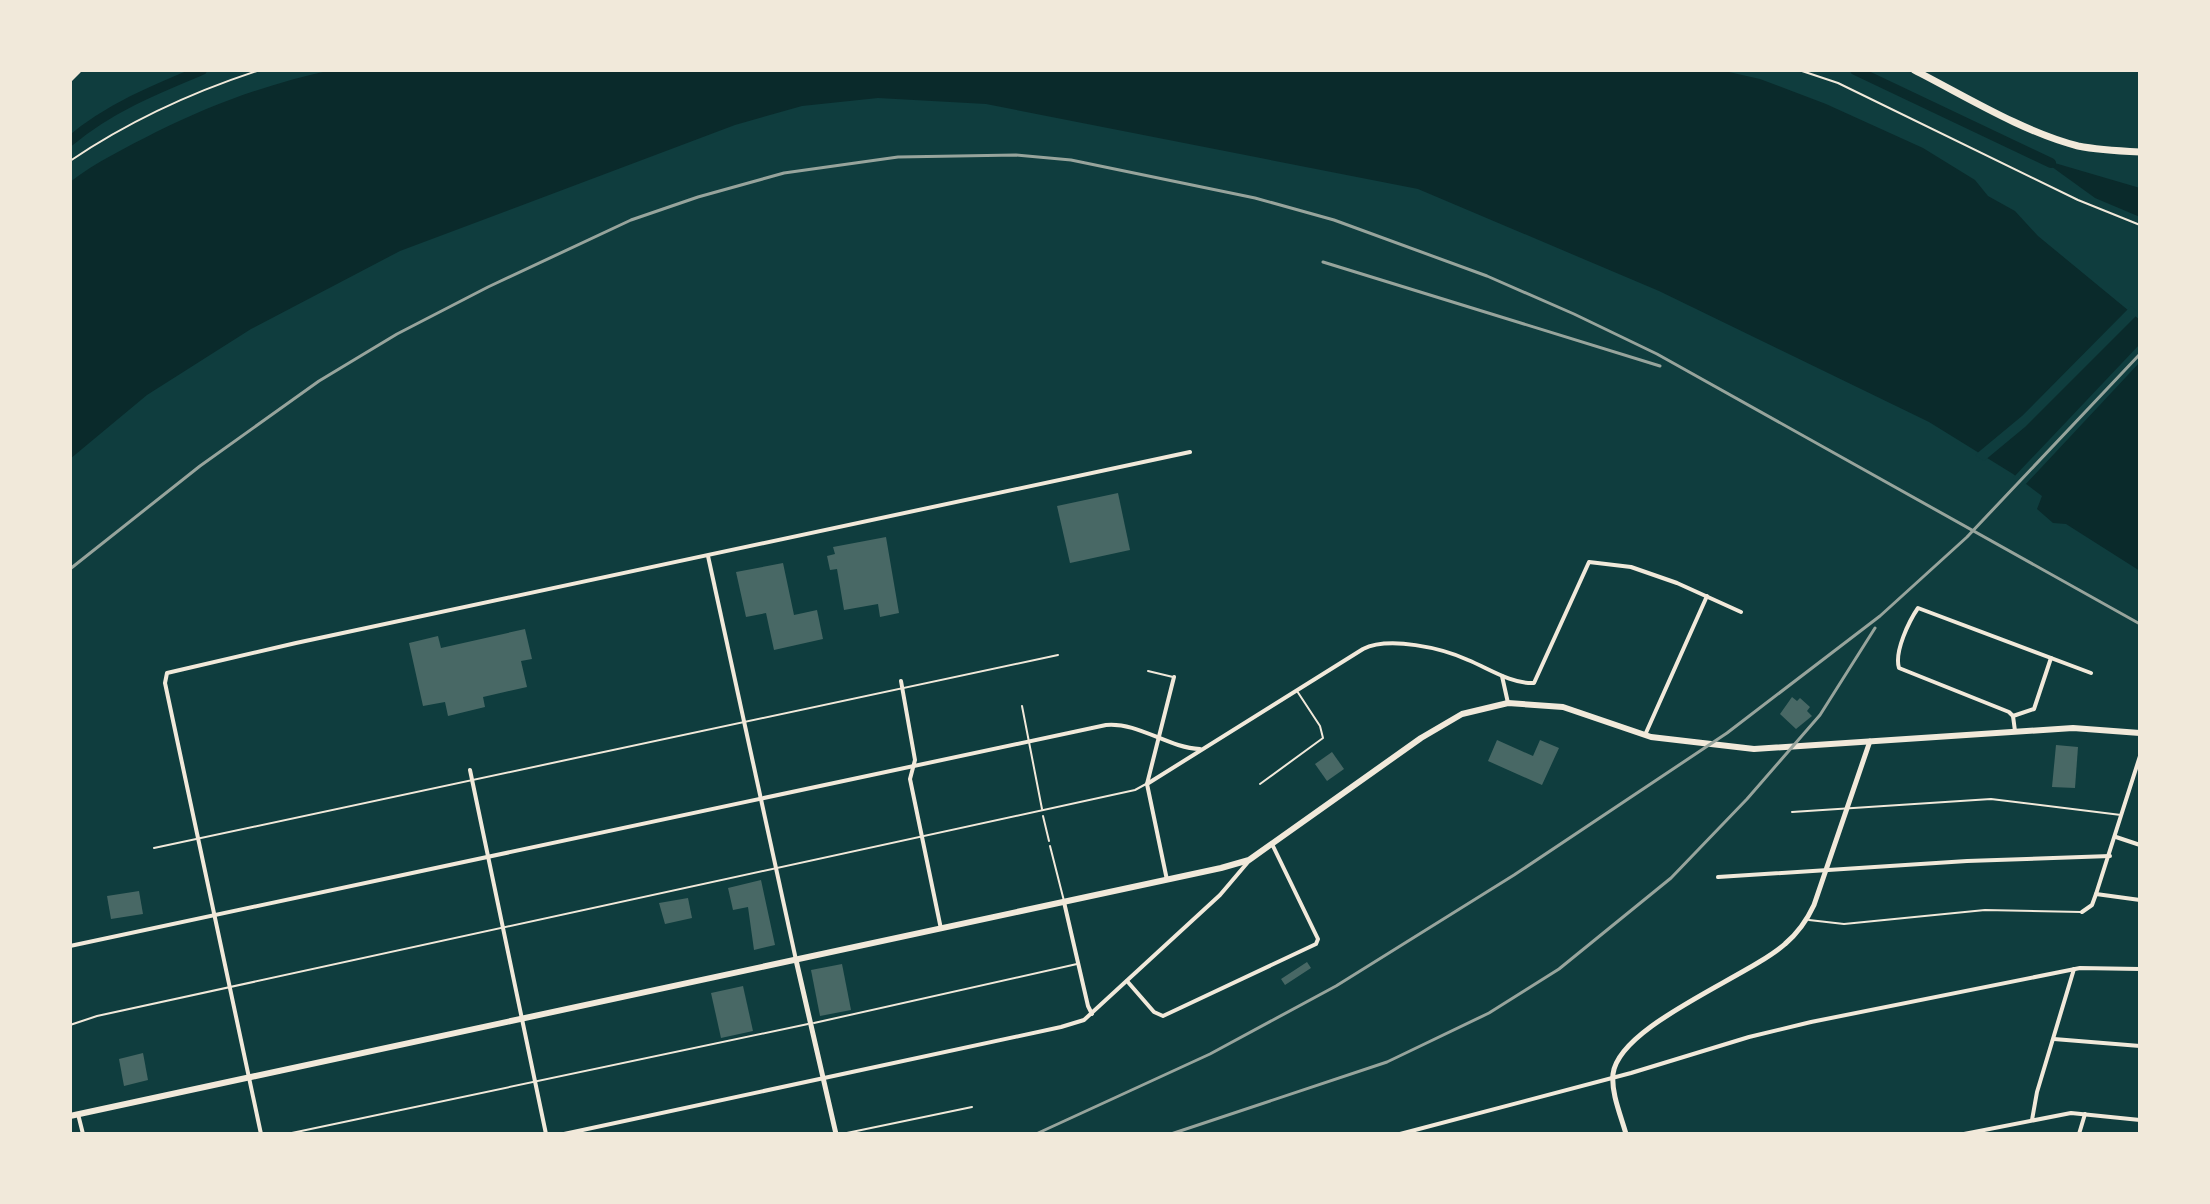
<svg xmlns="http://www.w3.org/2000/svg" width="2210" height="1204" font-family="Mulish,sans-serif">
<style>
.water{fill:#0a2a2b}
.pier{fill:#0f3d3e}
.lines{fill:none;stroke-linecap:round;stroke-linejoin:round}
.canal{stroke:#0a2a2b;stroke-width:10}
.building{fill:#486865}
.path{stroke:#f1e9da;stroke-width:2}
.service{stroke:#f1e9da;stroke-width:2}
.minor{stroke:#f1e9da;stroke-width:4}
.tertiary{stroke:#f1e9da;stroke-width:5}
.primary{stroke:#f1e9da;stroke-width:6}
.trunk{stroke:#f1e9da;stroke-width:7}
.rail{stroke:#97a49c;stroke-width:3}
</style>
<rect width="100%" height="100%" fill="#0f3d3e"/>
<g class="water">
<path d="M332,70H1720L1760,79L1826,104L1923,148L1975,180L1988,196L2015,211L2038,236L2140,320V571L2066,524L2053,523L2037,509L2042,496L2013,474L1929,422L1659,291L1418,189L986,104L878,98L802,106L735,125L400,251L251,329L147,395L70,459V182C96,162 127,147 156,132C213,104 270,83 332,70Z"/>
<path d="M2041,159L2140,188V217L2095,198Z"/>
</g>
<g class="pier">
<path d="M2131,306L2139,313L2025,427L1984,461L1975,455L2022,416Z"/>
<path d="M2140,344V362L2023,487L2012,479Z"/>
</g>
<g class="lines">
<g class="canal">
<path d="M1855,70L2051,163"/>
<path d="M70,141C109,108 156,89 202,70"/>
</g>
</g>
<g class="building">
<path d="M1118,493L1130,550L1070,563L1057,506Z"/>
<path d="M886,537L899,613L880,617L878,604L844,610L837,569L830,570L827,556L835,554L833,547Z"/>
<path d="M783,563L794,615L817,610L823,639L774,650L766,613L746,617L736,572Z"/>
<path d="M525,629L532,659L521,661L527,687L483,697L485,707L448,716L445,702L423,706L409,643L438,636L441,648Z"/>
<path d="M1792,697L1797,701L1800,698L1810,707L1807,711L1812,716L1796,729L1780,714Z"/>
<path d="M1497,740L1533,756L1540,740L1559,748L1542,785L1488,761Z"/>
<path d="M2056,745L2078,747L2075,788L2052,787Z"/>
<path d="M1332,752L1344,769L1327,781L1315,764Z"/>
<path d="M761,880L775,945L754,950L748,907L733,910L728,888Z"/>
<path d="M139,891L143,914L111,919L107,896Z"/>
<path d="M688,898L692,918L665,924L659,903Z"/>
<path d="M1307,962L1311,968L1285,985L1281,979Z"/>
<path d="M842,964L851,1010L820,1016L811,970Z"/>
<path d="M743,986L753,1031L721,1038L711,993Z"/>
<path d="M143,1053L148,1080L124,1086L119,1059Z"/>
</g>
<g class="lines">
<g class="path">
<path d="M1799,70L1838,83L2078,200L2140,225"/>
<path d="M70,161C129,121 192,92 260,70"/>
<path d="M1043,816L1049,841"/>
</g>
<g class="service">
<path d="M1148,671L1173,677"/>
<path d="M1022,706L1042,809"/>
<path d="M1260,784L1323,738L1320,726L1297,691"/>
<path d="M1792,812L1991,799L2121,815"/>
<path d="M1050,846L1064,901"/>
<path d="M154,848L1058,655"/>
<path d="M1809,920L1844,924L1985,910L2081,912"/>
<path d="M814,1023L1077,964"/>
<path d="M70,1025L97,1016L1135,790L1146,784"/>
<path d="M287,1134L808,1024"/>
<path d="M842,1134L972,1107"/>
</g>
<g class="minor">
<path d="M708,556L796,960"/>
<path d="M1502,676L1508,703"/>
<path d="M901,681L915,760L910,779L941,929"/>
<path d="M2013,716L2034,709L2051,658"/>
<path d="M2015,731L2013,716L2009,712L1899,668C1894,652 1909,621 1918,608L2091,673"/>
<path d="M1645,735L1707,596"/>
<path d="M470,770L546,1134"/>
<path d="M1147,784L1363,649C1389,636 1442,648 1468,660C1488,668 1511,684 1534,683L1589,562L1631,567L1677,583L1741,612"/>
<path d="M2116,837L2140,845"/>
<path d="M1718,877L1967,861L2110,856"/>
<path d="M1167,880L1147,784L1174,677"/>
<path d="M2096,894L2140,900"/>
<path d="M1064,902L1088,1006L1092,1014"/>
<path d="M2082,912L2092,905L2096,894L2140,756"/>
<path d="M70,946L1106,725C1139,722 1168,748 1200,749"/>
<path d="M1127,981L1154,1012L1163,1016L1316,944L1318,939L1272,844"/>
<path d="M2054,1039L2140,1046"/>
<path d="M78,1114L83,1134"/>
<path d="M2032,1120L2037,1092L2074,969"/>
<path d="M261,1134L165,683L167,673L296,643L1190,452"/>
<path d="M564,1134L1061,1027L1084,1020L1220,895L1248,862"/>
<path d="M1400,1134L1631,1073L1749,1037L1811,1022L2080,968L2140,969"/>
<path d="M1964,1134L2071,1113L2140,1120"/>
<path d="M2079,1134L2085,1114"/>
</g>
<g class="tertiary">
<path d="M796,960L836,1134"/>
<path d="M1626,1134C1621,1116 1611,1093 1613,1074C1619,1025 1748,977 1785,944C1798,933 1807,920 1814,905L1870,741"/>
</g>
<path class="primary" d="M70,1116L1221,868L1249,860L1421,738L1462,714L1508,703L1563,707L1651,737L1754,749L2073,728L2140,733"/>
<g class="trunk">
<path d="M1914,70C1965,96 2023,132 2078,146C2098,150 2119,151 2140,152"/>
<path d="M70,78L78,70"/>
</g>
<g class="rail">
<path d="M1323,262L1660,366"/>
<path d="M70,569L200,466L319,381L397,334L488,287L631,220L698,197L784,173L898,157L1016,155L1071,160L1255,198L1334,220L1487,276L1574,314L1657,354L2140,624"/>
<path d="M1036,1134L1210,1054L1336,986L1514,875L1727,733L1880,616L1967,537L2140,354"/>
<path d="M1171,1134L1387,1062L1489,1013L1559,969L1671,878L1747,799L1820,715L1875,628"/>
</g>
</g>
<rect width="2210" height="1204" fill="none" stroke="#f1e9da" stroke-width="144"/>
</svg>
